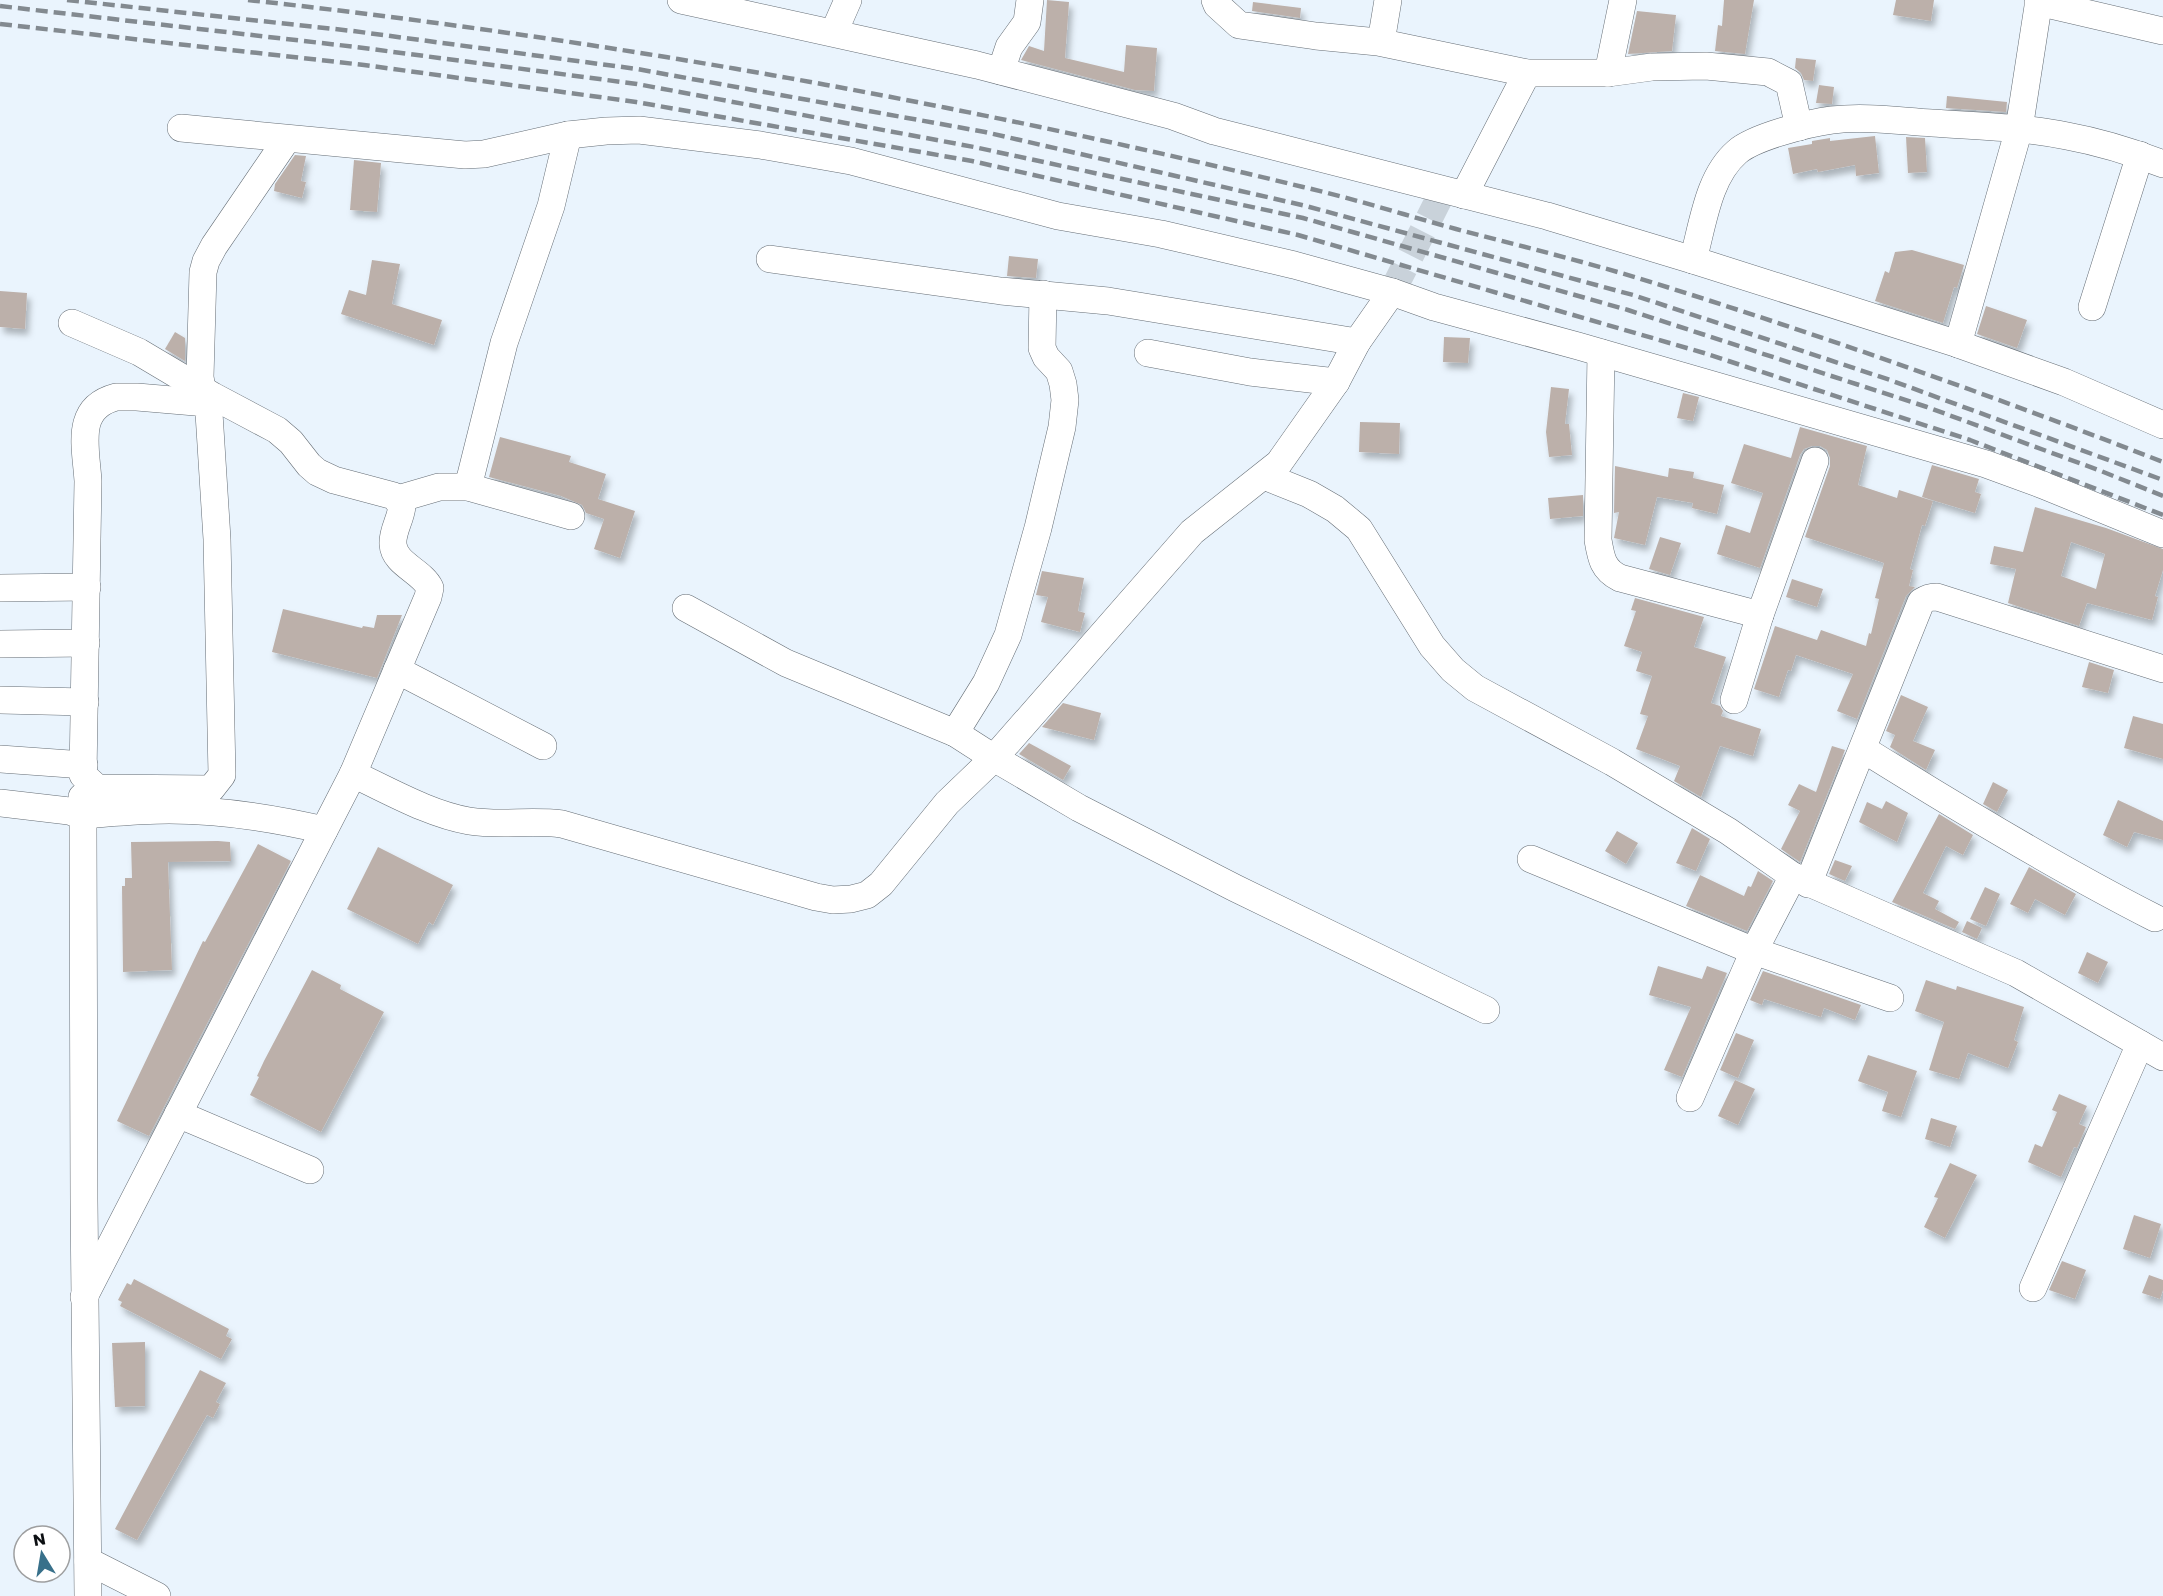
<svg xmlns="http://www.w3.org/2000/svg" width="2163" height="1596" font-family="Poppins,sans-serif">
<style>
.building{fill:#bcb0aa;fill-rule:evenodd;filter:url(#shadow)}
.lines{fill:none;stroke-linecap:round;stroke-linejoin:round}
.minor-tunnel{stroke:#c9d2da;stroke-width:27;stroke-dasharray:27 14;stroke-linecap:butt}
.minor-casing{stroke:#656d75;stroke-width:28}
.minor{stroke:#fff;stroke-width:27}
.rail{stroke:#838a90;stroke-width:4.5;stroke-dasharray:12 6;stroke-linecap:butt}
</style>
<defs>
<filter id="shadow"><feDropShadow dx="3.5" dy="6" stdDeviation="3" flood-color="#0004"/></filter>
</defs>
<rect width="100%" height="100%" fill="#eaf4fd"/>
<g class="building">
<path d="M1047,0L1069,2L1065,58L1124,72L1126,45L1157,48L1154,91L1135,90L1021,60L1029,46L1044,51Z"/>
<path d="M1724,0H1754L1745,54L1715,51L1718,25L1722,26Z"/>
<path d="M1896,0H1934L1931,21L1893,15Z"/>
<path d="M1253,2L1301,8L1300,18L1252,11Z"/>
<path d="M1637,11L1676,15L1672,51L1628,54Z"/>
<path d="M1796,58L1816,60L1813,81L1804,80L1801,73L1795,68Z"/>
<path d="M1819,85L1834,87L1832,104L1816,103Z"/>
<path d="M1947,96L2007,102L2006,112L1946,108Z"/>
<path d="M1875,136L1879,173L1856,176L1855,165L1818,172L1817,169L1793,174L1788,148L1812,144V141L1830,138V141Z"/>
<path d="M1906,137L1925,138L1927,172L1908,173Z"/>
<path d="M295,155L306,156L301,181L306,182L302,198L274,191L275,184Z"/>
<path d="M354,160L381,163L377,212L350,210Z"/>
<path d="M1912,250L1964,265L1957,288L1954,287L1943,323L1875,301L1885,271L1889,273L1895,252Z"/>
<path d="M1009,256L1038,259L1036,278L1007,276Z"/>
<path d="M372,260L400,264L392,304L442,320L434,345L341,314L349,290L366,295Z"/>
<path d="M0,291L27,293L25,329L0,327Z"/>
<path d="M1986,306L2027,320L2017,348L1977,334Z"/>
<path d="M175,332L185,338V361L165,349Z"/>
<path d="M1444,337L1470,338L1468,363L1443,362Z"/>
<path d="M1551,387L1569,389L1565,424H1569L1572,455L1549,457L1546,432Z"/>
<path d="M1683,393L1699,397L1693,421L1677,418Z"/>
<path d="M1360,422L1400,423L1399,454L1359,452Z"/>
<path d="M1800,427L1867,446L1858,485L1897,498L1899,490L1933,501L1925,526L1922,525L1910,569L1913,570L1909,586L1915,587L1906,596L1857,719L1837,711L1853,674L1796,655L1791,671L1788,670L1779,697L1754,689L1775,626L1817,640L1821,630L1866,646L1869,633L1871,634L1879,599L1875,598L1884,563L1805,537L1830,466V458L1827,450L1820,446H1812L1804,449L1800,455L1760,568L1717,554L1726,525L1750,533L1763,493L1731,483L1744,444L1791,458Z"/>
<path d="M500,437L571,456L569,462L606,474L598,499L635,511L620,558L594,549L604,519L586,513L582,505L561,496L489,477Z"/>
<path d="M1932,465L1979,479L1975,492L1981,494L1975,513L1922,497Z"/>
<path d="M1615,466L1668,477L1669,468L1694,472L1693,478L1724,485L1717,514L1692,508L1693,503L1657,497L1645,545L1614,538L1619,512L1614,513Z"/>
<path d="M1583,495V516L1550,519L1548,498Z"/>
<path d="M2035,507L2106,528L2163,549V570L2155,596L2158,597L2152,620L2087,603L2079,626L2008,603L2016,569L1990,564L1994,546L2023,552ZM2071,542L2105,554L2096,589L2061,576Z"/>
<path d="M1660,537L1681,543L1670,575L1649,569Z"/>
<path d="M1042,571L1084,578L1078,611L1085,613L1080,632L1041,622L1048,597L1036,595Z"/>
<path d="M1792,579L1823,589L1817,607L1786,597Z"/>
<path d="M1635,598L1704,617L1694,647L1726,657L1711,703L1720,706L1723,711L1721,716L1761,729L1753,756L1720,746L1701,797L1674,781L1680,766L1636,749L1648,716L1640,714L1652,676L1636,671L1642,652L1624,646L1636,611L1631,610Z"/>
<path d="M283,609L362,628L363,626L374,628L377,615H402L377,678L272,652Z"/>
<path d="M2089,662L2114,670L2108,693L2082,687Z"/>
<path d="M1901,695L1928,707L1913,741L1935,750L1926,770L1890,747L1895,735L1886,731Z"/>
<path d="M1063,703L1101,713L1094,740L1042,727Z"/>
<path d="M2133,716L2163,724V759L2124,748Z"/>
<path d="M1029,743L1071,766L1063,780L1019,754Z"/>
<path d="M1832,746L1845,750L1800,862L1781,849L1800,811L1788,805L1799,784L1816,792Z"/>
<path d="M1993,782L2008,790L1997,812L1983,804Z"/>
<path d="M2118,800L2163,821V840L2134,832L2127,847L2103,835Z"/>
<path d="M1886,801L1908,813L1897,842L1859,822L1867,802L1882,809Z"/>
<path d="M1939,814L1973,835L1963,855L1946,846L1923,893L1939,901L1935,909L1959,922L1955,929L1892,902Z"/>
<path d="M1692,828L1710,839L1696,871L1676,863Z"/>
<path d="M1617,831L1638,843L1626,864L1605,851Z"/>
<path d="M218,841L230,842L231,861L168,862L172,970L123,972L122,886H125V878H132L131,842Z"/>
<path d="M258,844L291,861L149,1136L117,1121L203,941L205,942Z"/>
<path d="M378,847L453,885L433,925L429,922L418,944L347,909Z"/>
<path d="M1835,860L1852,866L1845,881L1829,874Z"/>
<path d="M2029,867L2076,894L2065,915L2035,899L2028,913L2010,904Z"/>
<path d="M1758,871L1773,881L1747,931L1686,906L1700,875L1744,896L1748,886L1751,887Z"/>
<path d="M1985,887L2000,894L1986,926L1970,919Z"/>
<path d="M1967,921L1982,928L1977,939L1962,932Z"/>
<path d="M2087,952L2108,962L2098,983L2078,973Z"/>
<path d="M1658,966L1702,979L1707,966L1727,973L1682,1077L1664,1070L1691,1007L1649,995Z"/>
<path d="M312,970L341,985L340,989L384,1012L321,1132L250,1095L259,1077L257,1076L264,1061Z"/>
<path d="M1763,971L1861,1005L1855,1020L1824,1008L1821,1017L1764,999L1762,1005L1750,1000Z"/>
<path d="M1926,980L1956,990L1957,986L2024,1007L2014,1040L2018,1042L2008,1068L1968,1053L1959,1079L1929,1070L1944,1022L1915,1011Z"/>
<path d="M1736,1033L1754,1040L1738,1078L1720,1070Z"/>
<path d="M1868,1055L1917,1071L1901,1117L1882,1111L1888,1092L1858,1081Z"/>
<path d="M1735,1080L1755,1089L1738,1125L1718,1116Z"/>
<path d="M2059,1094L2087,1106L2079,1124L2086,1127L2077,1148L2074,1147L2061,1177L2028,1162L2035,1144L2042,1147L2057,1112L2052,1110Z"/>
<path d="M1931,1118L1957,1126L1950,1147L1925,1139Z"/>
<path d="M1950,1163L1977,1175L1945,1238L1924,1227L1938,1198L1934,1197Z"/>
<path d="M2134,1215L2161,1224L2150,1258L2123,1249Z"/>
<path d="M2062,1261L2086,1270L2075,1299L2049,1290Z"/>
<path d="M2149,1275L2163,1280V1290L2160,1299L2142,1293Z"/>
<path d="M134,1279L229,1329L226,1336L232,1339L221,1359L120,1306L122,1302L118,1300L127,1283L131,1285Z"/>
<path d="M145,1342V1406L115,1407L112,1343Z"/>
<path d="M200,1370L226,1383L216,1402L220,1404L213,1418L207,1415L137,1540L115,1529Z"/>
</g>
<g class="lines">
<path class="minor-tunnel" d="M1392,292L1444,189"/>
<defs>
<g id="minor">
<path d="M681,0L977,65L1173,116L1214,131L1547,216L1693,260L1958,344L2064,382L2163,425"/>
<path d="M1215,0L1217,5L1239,25L1316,36L1378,42L1527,73H1608L1652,67L1706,66L1768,72L1789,83L1799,127"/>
<path d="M2038,2L2163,31"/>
<path d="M834,32L848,0"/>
<path d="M1381,42L1388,0"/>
<path d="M1001,71L1009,47L1027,22L1030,0"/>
<path d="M1608,73L1623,0"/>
<path d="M181,128L465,155L484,154L568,135L606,131L639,130L760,145L851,161L1058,216L1161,234L1294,265L1392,292L1434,307L1578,346L1986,464L2043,485L2163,534"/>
<path d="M1464,195L1527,73"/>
<path d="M770,259L1001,291L1108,301L1357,342"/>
<path d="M1693,260C1703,224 1708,177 1737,152C1754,137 1809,123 1832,120C1865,116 1899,121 1932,123C1977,126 2023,127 2067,136C2100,142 2132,152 2163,164"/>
<path d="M2092,307L2140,155"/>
<path d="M72,323L139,352L213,396L277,430L291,442L309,465L317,472L334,480L394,496L402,506C401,519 392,531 393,544C394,564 422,571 430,588L428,597L353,774L84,1297"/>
<path d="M1958,344L2019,129L2039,0"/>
<path d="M1148,353L1250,372L1336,382"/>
<path d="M1601,353L1598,540C1601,558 1603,570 1620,578L1760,615L1815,461"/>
<path d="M202,389L200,377L203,272L206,261L214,246L287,139"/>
<path d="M116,397H137L207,403L209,413L217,539L222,775L211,789L97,788L83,775L88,481C86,447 74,408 116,397Z"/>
<path d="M1264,476L1309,494L1335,509L1359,529L1432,646L1453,670L1475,688L1612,762L1728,831L1793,876L2016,973L2163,1057"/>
<path d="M468,487L504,343L551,206L568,135"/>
<path d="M398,499L439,487H468L571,516"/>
<path d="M0,588L87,587"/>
<path d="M686,608L786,663L955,733L994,758L1079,808L1235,888L1486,1010"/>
<path d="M0,644L86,643"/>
<path d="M397,670L543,746"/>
<path d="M0,700L85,702"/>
<path d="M1734,700L1760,615"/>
<path d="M955,733L986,683L1008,635L1038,528L1062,427L1065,400L1063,384L1059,371L1046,357L1042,348L1043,294"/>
<path d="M1863,749C1959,809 2055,867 2155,918"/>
<path d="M0,759L84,765"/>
<path d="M353,774C390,791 429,814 469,821C500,826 531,820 562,824L816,897L833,900L851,899L867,895L881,884L947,803L994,758L1192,532L1279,463L1336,382L1357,342L1392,292"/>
<path d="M82,797L81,815C110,813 140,810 169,810C222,810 273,818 324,830"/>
<path d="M0,803L69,811L81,815L83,824L84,1200L88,1596"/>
<path d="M1531,859L1754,951L1890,998"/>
<path d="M1808,884L1921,602C1927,598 1930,597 1937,597L2163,669"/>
<path d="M1690,1098L1754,951L1793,876"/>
<path d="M178,1114L310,1170"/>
<path d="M2033,1288L2140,1044"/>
<path d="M88,1561L157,1596"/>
</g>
</defs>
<use href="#minor" class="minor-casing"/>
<use href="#minor" class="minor"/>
<g class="rail">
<path d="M67,0L353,31L637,69L985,132L1306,206L1633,295L1890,380L2163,480"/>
<path d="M248,0C603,39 956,102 1303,187C1355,199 1405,215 1456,229C1517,245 1578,260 1638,278C1815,333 1991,395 2163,462"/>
<path d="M0,6L356,47L637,84L974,147L1303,218L1628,310L1927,407L2101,471L2163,496"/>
<path d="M0,24L364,65L636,102L972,161L1298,235L1704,353L1970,440L2163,515"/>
</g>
</g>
<g transform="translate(42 1554) rotate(349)"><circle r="28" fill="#ffffff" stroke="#9e9fa0" stroke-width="1.5"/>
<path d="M0-4.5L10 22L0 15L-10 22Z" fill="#38708a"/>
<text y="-9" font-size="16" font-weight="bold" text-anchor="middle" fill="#0c0f12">N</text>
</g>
</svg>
